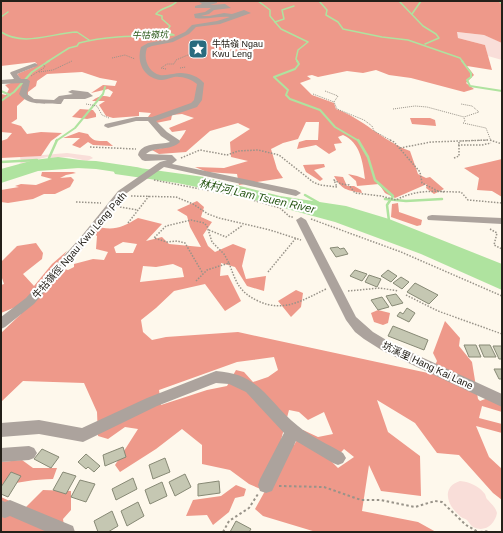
<svg xmlns="http://www.w3.org/2000/svg" width="503" height="533" font-family="Helvetica,'Noto Sans TC',sans-serif">
<style>
.green{fill:#f9ded9}
.forest{fill:#ee998a;fill-rule:evenodd}
.water{fill:#afe39f}
.lines{fill:none;stroke-linecap:round;stroke-linejoin:round}
.stream-far2{stroke:#afe39f;stroke-width:1.5}
.stream-far1{stroke:#afe39f;stroke-width:2}
.stream{stroke:#afe39f;stroke-width:2.5}
.river{fill:#afe39f;fill-rule:evenodd}
.building{fill:#c5c7b2;stroke:#878975}
.path-far2{stroke:#989389;stroke-width:1;stroke-dasharray:1 1;stroke-linecap:butt}
.path-far1{stroke:#989389;stroke-width:1.5;stroke-dasharray:1.5 1.5;stroke-linecap:butt}
.path{stroke:#989389;stroke-width:2;stroke-dasharray:2.5 2.5;stroke-linecap:butt}
.minor{fill:#aca39d;fill-rule:evenodd}
.labels{text-anchor:middle;stroke-width:4;stroke-linejoin:round;paint-order:stroke}
.far-water-label{font-size:9px;font-style:italic;fill:#265514;stroke:#fff}
.far-poi-label{font-size:9px;fill:#242019;stroke:#fff;text-anchor:start}
.street-label{font-size:10px;fill:#242019;stroke:#fff}
.water-label{font-size:11px;font-style:italic;fill:#265514;stroke:#fff}
</style>
<rect width="100%" height="100%" fill="#fef8ec"/>
<g class="green">
<path d="M456,32L484,35L501,42L502,60L488,56L485,45L458,38Z"/>
<path d="M67,153L90,156L93,158L87,161L69,157L50,158L51,156L19,164L21,162L20,157Z"/>
<path d="M460,481C470,482 479,486 485,494C486,496 486,499 488,500C492,505 495,506 497,513C495,524 485,533 473,527C470,525 469,522 467,520C464,518 461,518 459,515C447,505 441,487 460,481Z"/>
</g>
<g class="forest">
<path d="M1,1H502V43L484,35L457,32L458,38L485,45L492,70L467,66L474,75L466,83L474,89L464,92L411,78L389,75L376,70L363,73L347,71L318,77L312,75L307,76L311,79L300,83L312,95L334,103L336,109C362,118 383,141 410,151L418,174L426,178L430,177L444,189L434,194L426,188L427,184L395,198L385,193L379,184L357,186L356,181L348,174L357,176L365,179C363,162 360,142 343,135L338,137L342,143L334,144L336,150L329,154L316,145L297,149L299,142L306,140H318L319,122H306L298,139L283,143L271,149L277,169L283,178L239,185L237,174L207,172L195,167L224,168L248,161L231,157L230,142L250,129L238,123L210,131L186,152L159,154L152,150C170,146 177,148 186,130L172,132L169,128L194,118L182,114L172,115L171,120L156,123L148,117L151,113L139,112V116L113,118L106,116L99,105L105,101H92C98,96 103,95 110,97L113,92L108,89L91,93L103,85L115,86L117,81L100,78L82,72L47,74L37,81L36,86L28,92V96L17,106V119L11,123L21,126L27,134L41,132L62,133L51,141L41,156L1,158V141L7,139L12,133L1,132V94L6,95L9,89L5,85L14,82L20,78L17,74L34,67L37,64L35,62L1,66Z"/>
<path d="M80,109L93,110L96,114V117L87,119L72,117Z"/>
<path d="M410,118H430L435,120L436,126L412,124Z"/>
<path d="M79,132L88,134C93,142 98,141 107,141L113,146L93,145L88,142L80,148L72,145L80,138H63Z"/>
<path d="M502,159V197L492,191L477,190L479,178L464,168Z"/>
<path d="M324,164L325,167L314,170L323,179L320,181L306,172L303,165Z"/>
<path d="M42,172H73L76,173L66,175L60,178L71,177L74,180L70,187L55,194H44L33,199L8,203L1,202V190L19,187L15,186L21,184L36,185L52,179L41,176Z"/>
<path d="M334,176L343,177L347,186H354L361,190L362,193C346,190 342,190 334,176Z"/>
<path d="M197,201L204,207L201,217L212,222L203,235L208,246L215,252L233,244L246,249L242,266L246,279L266,276L264,291L247,286L235,267L221,263L220,276L228,275L241,301L225,311L205,284L174,291L156,308L141,320L143,332L152,340L166,337L238,332L428,373L432,372L437,361L433,353L445,321L460,338L459,346L472,362L478,399L480,401L498,394L502,400V412L482,406L479,418L502,424V433L476,426L489,457L502,469V500L493,493L459,455L437,453L415,423L377,400L388,432L420,456L421,496L381,491L369,465L362,511L418,522L436,532H316L263,516L255,509L265,491L249,484L230,470L202,464V445L182,429L156,449L120,472L115,465L138,429L125,427L108,439L98,436L97,412L84,383L23,381L1,402V333L21,314L18,306L1,313V285L4,284L1,275V262L17,246L36,243L43,253L42,259L23,274L34,286L52,264L67,251L56,267L68,270L74,267V264L93,259L104,260L108,252L96,249L97,236L90,230L93,225C112,232 121,228 138,218L162,224L146,241L162,237L169,244L201,247L190,227L187,216L177,210ZM123,242L137,244L133,253H116L114,247ZM173,264L182,268L184,277L140,282L143,266L156,267ZM274,357L278,370L268,377L253,382L244,372L236,370L227,386L207,390L161,405L159,390L237,362ZM289,410L299,412L308,420L324,412L333,434L318,437L303,430L294,445L281,440ZM344,449L354,457L338,468L332,462Z"/>
<path d="M398,203L399,212L422,220L421,225L417,226L391,217L392,204Z"/>
<path d="M296,290L303,293L301,307L291,317L278,301Z"/>
<path d="M378,310L390,313L388,323L383,325L374,322L371,313Z"/>
<path d="M22,460L33,468H57L53,479C34,479 19,483 1,485V462Z"/>
<path d="M236,485L246,489L244,496L235,498L229,512L213,525L207,515L186,516L193,500L221,496Z"/>
<path d="M43,490L71,491V510L63,519L65,532H1V497L25,508Z"/>
</g>
<g class="water">
<path d="M58,157L87,161V166L79,168L38,171L1,183V169L34,160Z"/>
<path d="M118,165L204,177L280,196L346,206L389,219L502,264V290L421,254L335,222L236,195L177,183L115,174L112,168Z"/>
</g>
<g class="lines">
<g class="stream-far2">
<path d="M258,1L270,10V16L281,29L308,42L298,50L296,59L298,62"/>
<path d="M319,1L327,10L326,15L338,22L343,29L382,37L408,40L460,58L463,62"/>
<path d="M399,1L423,26L436,34L439,38L425,44"/>
<path d="M499,1L502,4"/>
<path d="M412,14L421,1"/>
<path d="M1,17L8,12"/>
<path d="M275,22L284,19L282,10L294,6"/>
<path d="M1,32C24,47 52,33 77,32L89,40"/>
<path d="M47,62L69,48L77,46L79,43C110,35 142,36 174,35L166,32L170,26L162,19V16L156,14C161,7 172,8 177,1"/>
</g>
<g class="stream-far1">
<path d="M297,61L299,64L295,69L274,77L288,90L286,95L290,99L320,110L335,127L359,141"/>
<path d="M462,61L471,73V77L467,80L470,86L502,91"/>
<path d="M1,91L10,95"/>
<path d="M1,101L14,92L32,72L49,61"/>
<path d="M56,141L75,128L103,94L105,87"/>
</g>
<g class="stream">
<path d="M358,140L368,157L375,180L393,196L387,205L389,221"/>
<path d="M50,160L49,158L57,140"/>
<path d="M1,162L37,160"/>
<path d="M305,195L319,203"/>
<path d="M385,199L406,201L442,199"/>
</g>
<path class="river" d="M63,160L96,161L136,167L141,168L143,171L141,174L136,175L96,169L58,167L56,164L58,161Z"/>
</g>
<g class="building">
<path d="M338,247L340,249L344,248L348,254L336,257L330,248Z"/>
<path d="M355,270L367,274L362,281L350,276Z"/>
<path d="M388,270L397,276L391,282L381,276Z"/>
<path d="M369,275L381,279L377,287L365,282Z"/>
<path d="M401,277L409,282L402,289L393,283Z"/>
<path d="M415,283L438,295L429,304L407,292Z"/>
<path d="M396,294L403,303L392,306L386,296Z"/>
<path d="M382,297L389,307L378,310L371,300Z"/>
<path d="M407,308L415,313L409,322L397,316L400,312L403,314Z"/>
<path d="M393,326L428,340L424,350L388,336Z"/>
<path d="M464,345H476L481,357H469Z"/>
<path d="M479,345H490L496,357H484Z"/>
<path d="M493,346H502V359H499Z"/>
<path d="M494,369H502V379H499Z"/>
<path d="M123,447L126,457L105,466L103,455Z"/>
<path d="M42,449L59,457L51,468L34,459Z"/>
<path d="M86,454L100,466L94,472L88,467L86,469L78,462Z"/>
<path d="M165,458L170,472L153,479L149,465Z"/>
<path d="M11,472L21,476L8,497L1,494V487Z"/>
<path d="M63,472L76,476L66,494L53,490Z"/>
<path d="M185,474L191,487L175,496L169,482Z"/>
<path d="M133,478L137,489L116,500L112,489Z"/>
<path d="M80,480L95,484L86,502L71,497Z"/>
<path d="M219,481L220,493L198,496V484Z"/>
<path d="M162,482L167,496L150,504L145,490Z"/>
<path d="M138,502L144,516L127,526L121,511Z"/>
<path d="M112,511L118,526L108,532H98L94,521Z"/>
<path d="M236,521L251,529L249,532H230Z"/>
</g>
<g class="lines">
<g class="path-far2">
<path d="M112,58L125,55L135,59"/>
<path d="M180,68L186,67"/>
<path d="M166,69L161,68L167,64H174L176,60L202,49"/>
<path d="M39,72L53,70L72,61"/>
<path d="M31,76L44,68L45,66L43,65"/>
<path d="M325,91L338,96L334,102L337,109L364,120L372,126L374,131L392,141"/>
<path d="M313,94L334,102"/>
<path d="M86,104L97,106L102,115L109,118"/>
<path d="M393,109L415,106L427,107L464,117L479,112L472,106L461,104"/>
<path d="M464,118L465,121L463,123L486,128L491,141"/>
<path d="M461,141L489,140"/>
</g>
<g class="path-far1">
<path d="M390,140L394,142L420,172L422,183L438,191L445,192"/>
<path d="M490,140L502,144"/>
<path d="M458,145H482L491,143"/>
<path d="M90,147L136,149"/>
<path d="M400,148L431,142L489,140"/>
<path d="M181,158L200,150L227,155L238,151L258,150L279,155L313,182L320,185L337,187L334,180L341,184L349,185L355,193L381,196L396,200C419,188 436,192 461,192L468,200L502,203"/>
<path d="M454,158L459,156V142"/>
<path d="M154,180L242,197L280,208L290,217H293"/>
<path d="M131,196L176,197L193,204L208,214L219,218L270,230L301,240"/>
<path d="M76,202L101,203"/>
<path d="M120,207L138,210"/>
<path d="M311,219L401,252L502,296"/>
<path d="M128,223L149,196"/>
<path d="M490,229L497,233L494,245L502,249"/>
<path d="M209,230L226,237L243,225"/>
<path d="M229,263C236,282 239,292 258,301C284,313 303,300 326,289"/>
<path d="M268,272L296,238"/>
<path d="M196,281L207,270L229,263L224,254L212,242L207,226L204,223L191,220L166,226L154,238L167,242L177,241L185,243L202,272"/>
<path d="M348,291L380,288L398,291"/>
<path d="M406,295L438,311L502,334"/>
</g>
<g class="path">
<path d="M279,486L324,487L361,500H381L415,507L435,501L442,502L466,525L478,532"/>
<path d="M223,532L229,521L249,508L258,494"/>
<path d="M480,532L489,531"/>
</g>
<g class="minor">
<path d="M198,1H217V3L210,5L225,4L231,8L214,10L209,14L201,16H209L224,13L232,14L244,10L251,13L220,24L196,27L189,34L173,42L152,46L147,48C143,59 148,72 160,75C164,76 169,74 173,74C184,71 197,75 204,83L202,100L197,107L156,121L167,132L179,140L180,142C171,151 155,146 146,154L172,155L177,160L172,164L296,190L301,193L296,196L164,167L124,195L88,242L34,304L5,327L1,329V317L26,298L80,238L118,191L160,162L167,160L145,161L142,160L138,155C141,142 160,145 170,142L161,136L148,121H136L108,128L104,126L105,124L136,117H152L191,103L194,100L197,84C191,79 182,76 174,77C169,78 165,80 161,80C144,78 136,62 141,47L148,43L170,39L185,32L192,25L217,21L230,17C218,16 208,20 195,18L194,14L205,12L211,8H195V6L202,4Z"/>
<path d="M35,63L38,65L37,66L17,74L21,79H27L30,81L27,94L34,99L54,100L59,96L73,94L68,92L72,90L88,92L93,96L85,99H64L61,104H58C44,103 28,106 19,94L23,83L1,84V80L14,79L10,73L11,72Z"/>
<path d="M432,215L502,218V224L428,220L427,218L428,216Z"/>
<path d="M301,217L306,220L356,317L373,332L393,344L502,394V407L383,351L364,339L355,332L346,320L296,220Z"/>
<path d="M216,371C261,374 267,401 298,426C311,437 328,444 343,453L346,458L343,463L338,465L333,463L296,441L272,491L266,493L260,491L258,485L260,479L284,433L246,392L229,384L216,383L157,406L83,442L39,434L1,437V423L39,420L82,428L147,398Z"/>
<path d="M29,446L34,448L37,453L34,458L29,460L1,462V448Z"/>
<path d="M1,500L5,502L10,500L73,526L75,532H47L10,516L5,518L1,517Z"/>
</g>
</g>
<defs>
<symbol id="sight-square" viewBox="-11 -11 22 22"><rect x="-9" y="-9" width="18" height="18" rx="4" fill="#296b7e" stroke="#fff"/><path d="M0-6L1.8-2.2L6-1.7L2.9 1.2L3.7 5.4L0 3.3L-3.7 5.4L-2.9 1.2L-6-1.7L-1.8-2.2Z" fill="#fff"/></symbol>
</defs>
<g fill-rule="evenodd">
<use href="#sight-square" x="187" y="38" width="22" height="22"/>
</g>
<g class="labels">
<g class="far-water-label">
<text transform="translate(150 35) rotate(-1)" y="3">牛牯嶺坑</text>
</g>
<g class="far-poi-label">
<text x="212" y="47">牛牯嶺 Ngau<tspan x="212" dy="10">Kwu Leng</tspan></text>
</g>
<g class="street-label">
<text transform="translate(79 245) rotate(-49)" y="4">牛牯嶺徑 Ngau Kwu Leng Path</text>
<text transform="translate(428 365) rotate(25)" y="4">坑溪里 Hang Kai Lane</text>
</g>
<g class="water-label">
<text transform="translate(257 196) rotate(13)" y="4">林村河 Lam Tsuen River</text>
</g>
</g>
<rect width="503" height="533" fill="none" stroke="#242019" stroke-width="4"/>
</svg>
